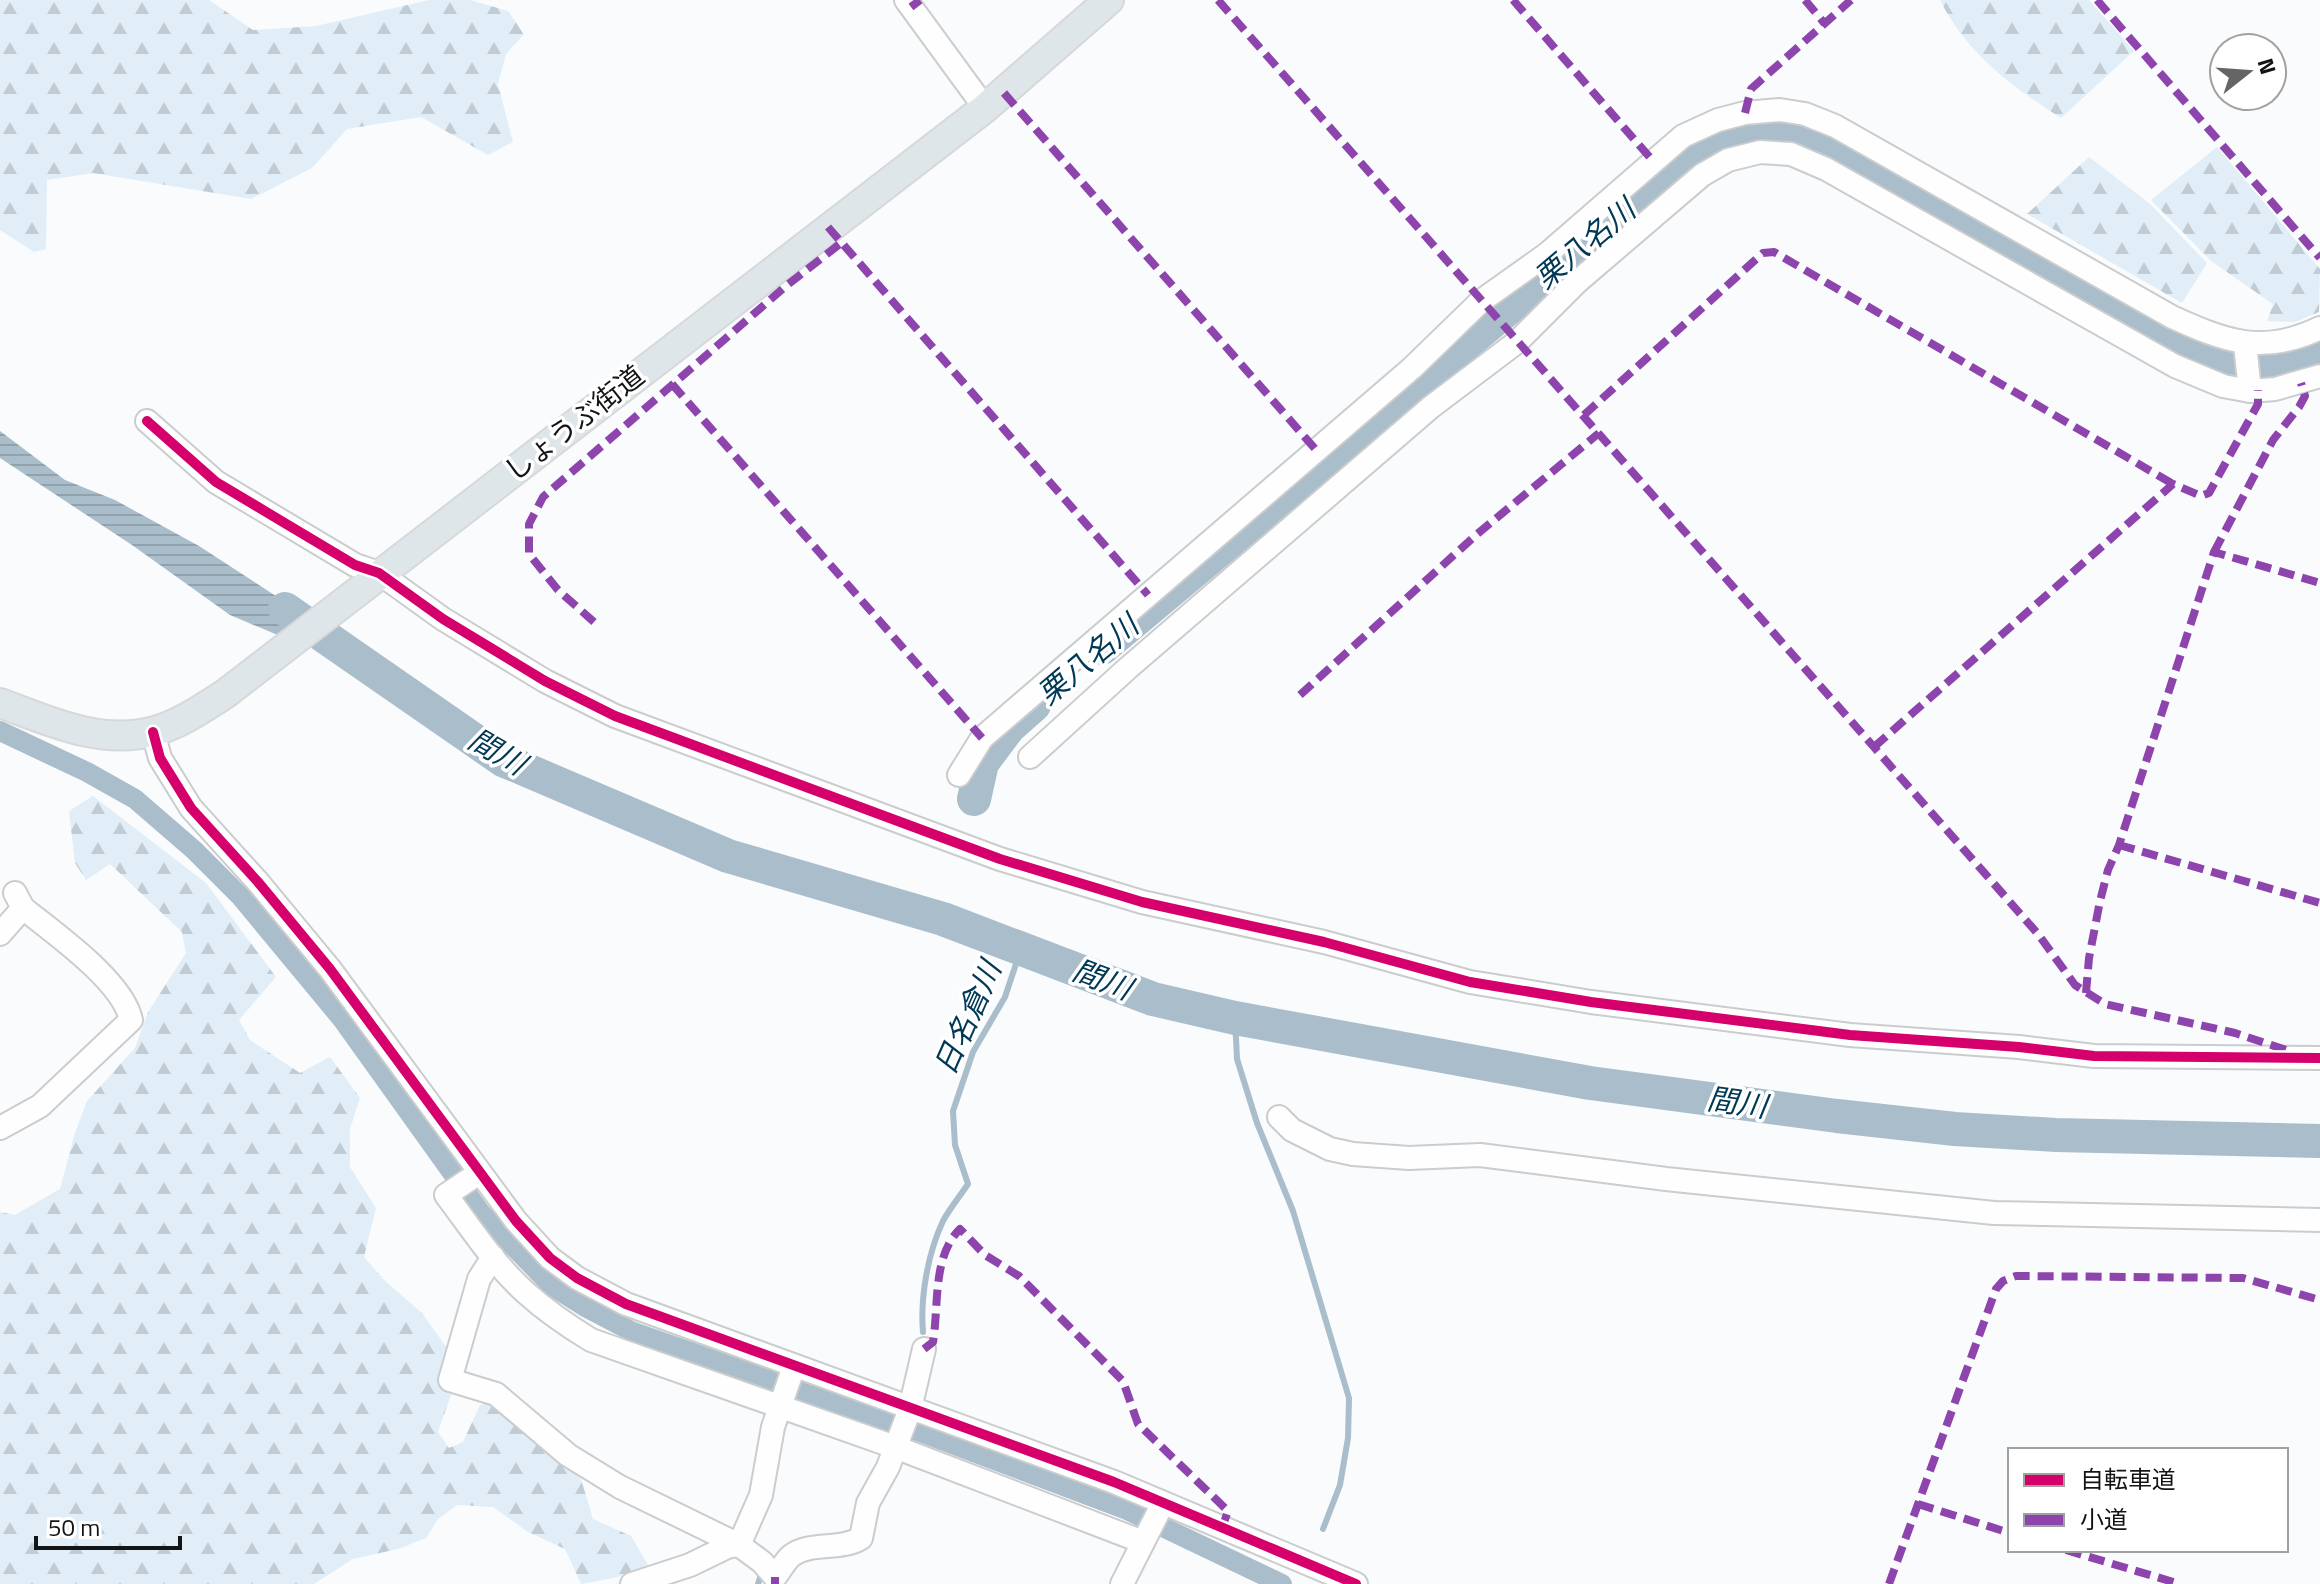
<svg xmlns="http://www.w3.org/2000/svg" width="2320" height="1584" font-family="'Titillium Web','Noto Sans JP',sans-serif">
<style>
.forest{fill:url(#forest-firs)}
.water{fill:url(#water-rules)}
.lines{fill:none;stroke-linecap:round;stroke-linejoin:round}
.stream{stroke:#a9bdcb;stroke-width:6}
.canal{stroke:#a9bdcb;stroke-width:20}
.river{stroke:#a9bdcb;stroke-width:34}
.minor-casing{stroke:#cacccd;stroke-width:26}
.major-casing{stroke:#d7d8d9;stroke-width:32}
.minor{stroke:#fefeff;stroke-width:22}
.major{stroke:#dee6ea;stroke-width:28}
.quiet{stroke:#8e44ad;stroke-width:8;stroke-dasharray:16 8;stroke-linecap:butt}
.cycleway-casing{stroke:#fff;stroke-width:15}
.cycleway{stroke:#d6006c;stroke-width:10}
.labels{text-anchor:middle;stroke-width:7;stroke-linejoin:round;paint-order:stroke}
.street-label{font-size:28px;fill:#131415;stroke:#fff}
.water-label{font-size:30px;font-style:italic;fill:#003955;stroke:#fff}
</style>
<defs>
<pattern id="forest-firs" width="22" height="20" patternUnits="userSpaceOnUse" patternTransform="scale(2)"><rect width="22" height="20" fill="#e1eef8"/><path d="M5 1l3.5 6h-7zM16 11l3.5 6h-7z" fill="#c0cbd4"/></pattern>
<pattern id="water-rules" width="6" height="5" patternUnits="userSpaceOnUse" patternTransform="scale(2)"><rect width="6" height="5" fill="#a9bdcb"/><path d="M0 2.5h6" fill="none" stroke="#91a2ad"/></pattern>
</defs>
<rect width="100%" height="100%" fill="#f9fbfd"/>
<g class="forest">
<path d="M0,0H209L253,30L316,26L429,0H470L508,11L524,34L506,54L498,84L513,142L488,155L421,117L347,129L312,168L251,199L93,173L47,180L46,249L34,252L0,230Z"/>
<path d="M1940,0H2089L2134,51L2061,118C2011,86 1967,54 1940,0Z"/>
<path d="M2217,147L2320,269L2319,312L2295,322L2267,321L2273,304L2211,261L2151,200Z"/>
<path d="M2089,157L2149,203L2207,263L2182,303L2027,214Z"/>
<path d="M93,796L206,883L276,977L239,1020L250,1040L300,1073L330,1057L360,1098L350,1129V1167L376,1208L364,1257L385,1281L422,1313L452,1355V1392L438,1432L449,1448L463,1442L480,1405L498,1402L581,1479L593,1519L631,1536L648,1565L618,1577L581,1584L565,1549L528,1532L493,1507L457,1505L438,1519L426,1538L398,1549L353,1559L314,1584H0V1212L15,1215L60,1189L75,1133L87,1101L135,1048L148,1012L186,953L182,932L110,864L86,880L75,863L69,811Z"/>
</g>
<path class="water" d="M0,431L65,480L115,500L199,546L305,615L280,636L230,615L132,545L0,458Z"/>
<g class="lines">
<g class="stream">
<path d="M1235,1018L1237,1059L1257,1123L1293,1211L1349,1398L1348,1438L1340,1485L1323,1529"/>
<path d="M923,1332C920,1297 928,1253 943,1221C950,1208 960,1196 968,1184L955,1145L953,1111L973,1052L1005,997L1021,949"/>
<path d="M758,1584L760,1578"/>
</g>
<path class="canal" d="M0,731L87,772L135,799L194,850L241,897L342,1019L481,1213L552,1286L587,1308L633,1332L920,1432L1127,1510L1282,1584"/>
<g class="river">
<path d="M285,609L503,760L728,856L943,919L1153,999L1235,1018L1590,1083L1837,1116L1955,1129L2056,1135L2320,1141"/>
<path d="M1102,648L1668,175C1726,132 1750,125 1820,139L2214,361C2259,365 2279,364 2320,345"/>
<path d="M974,799L982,763L1009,727L1034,705"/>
</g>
<defs>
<g id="minor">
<path d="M906,0L985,108"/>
<path d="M2250,391L2275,389L2320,376"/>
<path d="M147,421L216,482L355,565L379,573L443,619L545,681L615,716L1000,859L1142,902L1324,942L1470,982L1591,1002L1850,1035L2019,1047L2094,1056L2320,1058"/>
<path d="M153,732L160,758L191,808L258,882L330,969L516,1221L550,1258L577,1278L626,1304L1114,1482L1356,1584"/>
<path d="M1030,757L1128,668L1431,407L1517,342L1577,282L1702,175L1728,160L1760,152L1791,154L1826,169L2175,366L2223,386L2250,391L2245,344"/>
<path d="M959,775L982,738L1412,368L1481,301L1547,254L1683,136L1718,120L1745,113L1780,110L1805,114L1835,126L2172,317C2225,341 2262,356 2320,328"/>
<path d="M0,934L23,908"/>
<path d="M1279,1117L1292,1130L1330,1149L1353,1154L1409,1158L1480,1155L1666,1179L1994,1213L2320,1220"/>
<path d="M0,1128L40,1106L131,1020C123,981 54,933 23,908L15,893"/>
<path d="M479,1173L446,1195C471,1228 494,1264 525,1292C546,1311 568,1326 591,1340L895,1447L1143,1542"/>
<path d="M493,1257L479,1279L450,1380L496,1394L568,1455L620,1487L739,1545L762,1562L775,1577C780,1571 785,1561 791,1556C810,1541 841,1551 861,1538L868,1503L888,1467L910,1409L924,1349"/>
<path d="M632,1584L690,1565L727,1547L739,1545L761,1495L773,1427L794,1366"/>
<path d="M1122,1584L1163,1503"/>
</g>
<path id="major" d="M0,703C49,721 101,746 155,731C180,724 203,708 225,694L985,108L1109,0"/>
</defs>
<use href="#minor" class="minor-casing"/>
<use href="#major" class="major-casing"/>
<use href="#minor" class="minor"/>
<use href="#major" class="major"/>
<g class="quiet">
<path d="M1218,0L2038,934L2075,985L2105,1004L2235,1033L2292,1052"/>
<path d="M1513,0L1653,161"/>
<path d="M1805,0L1825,24"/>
<path d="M2097,0L2320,258"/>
<path d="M911,7L920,0"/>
<path d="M1004,93L1317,451"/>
<path d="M1745,113L1751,89L1851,0"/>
<path d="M828,227L1148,595"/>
<path d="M672,384L982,738"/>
<path d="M1584,415L1763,253L1774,252L2173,484"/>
<path d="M2214,552L2273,440L2299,407L2305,396L2301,383"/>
<path d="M594,622L558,590L529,554V524L543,497L786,286L841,243"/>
<path d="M1300,695L1476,535L1599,433"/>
<path d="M1874,747L2173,484L2201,496L2209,493L2258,404V390"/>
<path d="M2119,845L2320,903"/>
<path d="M2086,993L2089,958L2100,901L2108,870L2119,845L2214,552L2320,583"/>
<path d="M924,1349L933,1342C939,1307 932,1256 960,1229L985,1255L1019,1276L1123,1381L1138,1424L1228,1511L1222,1528"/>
<path d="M1918,1504L2010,1533"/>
<path d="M2066,1550L2180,1584"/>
<path d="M775,1577V1584"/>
<path d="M1889,1584L1996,1289L2003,1281L2016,1276L2243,1278L2320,1300"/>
</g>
<defs>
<g id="cycleway">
<path d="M147,421L216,482L355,565L379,573L443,619L545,681L615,716L1000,859L1142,902L1324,942L1470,982L1591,1002L1850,1035L2019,1047L2094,1056L2320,1058"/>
<path d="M153,732L160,758L191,808L258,882L330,969L516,1221L550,1258L577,1278L626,1304L1114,1482L1356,1584"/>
</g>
</defs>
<use href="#cycleway" class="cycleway-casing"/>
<use href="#cycleway" class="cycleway"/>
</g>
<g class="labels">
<g class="street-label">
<text transform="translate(574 423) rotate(-38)" y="10">しょうぶ街道</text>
</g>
<g class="water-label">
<text transform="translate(1585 244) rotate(-40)" y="10">栗八名川</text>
<text transform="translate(1088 660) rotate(-40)" y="10">栗八名川</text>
<text transform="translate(497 752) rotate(30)" y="10">間川</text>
<text transform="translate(1102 980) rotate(21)" y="10">間川</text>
<text transform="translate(968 1018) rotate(-66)" y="10">日名倉川</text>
<text transform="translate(1737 1103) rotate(8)" y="10">間川</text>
</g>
</g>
<rect x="2008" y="1448" width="280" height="104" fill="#ffffff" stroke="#a1a1a1" stroke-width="2"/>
<rect x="2024" y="1474" width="40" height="12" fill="#d6006c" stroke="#a1a1a1" stroke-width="2"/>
<text x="2080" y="1488" font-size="24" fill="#131415">自転車道</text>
<rect x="2024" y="1514" width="40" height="12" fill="#8e44ad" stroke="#a1a1a1" stroke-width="2"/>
<text x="2080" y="1528" font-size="24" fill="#131415">小道</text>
<g transform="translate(2248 72) rotate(73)"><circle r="38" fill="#ffffff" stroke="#a1a1a1" stroke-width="2"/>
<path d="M0-6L14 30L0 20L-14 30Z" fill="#646566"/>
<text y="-12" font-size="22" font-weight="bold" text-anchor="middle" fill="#131415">N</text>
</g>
<path d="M36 1536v12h144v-12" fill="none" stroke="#131415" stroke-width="4"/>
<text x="48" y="1536" font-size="24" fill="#131415" stroke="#ffffff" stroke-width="6" paint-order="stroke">50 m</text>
</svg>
